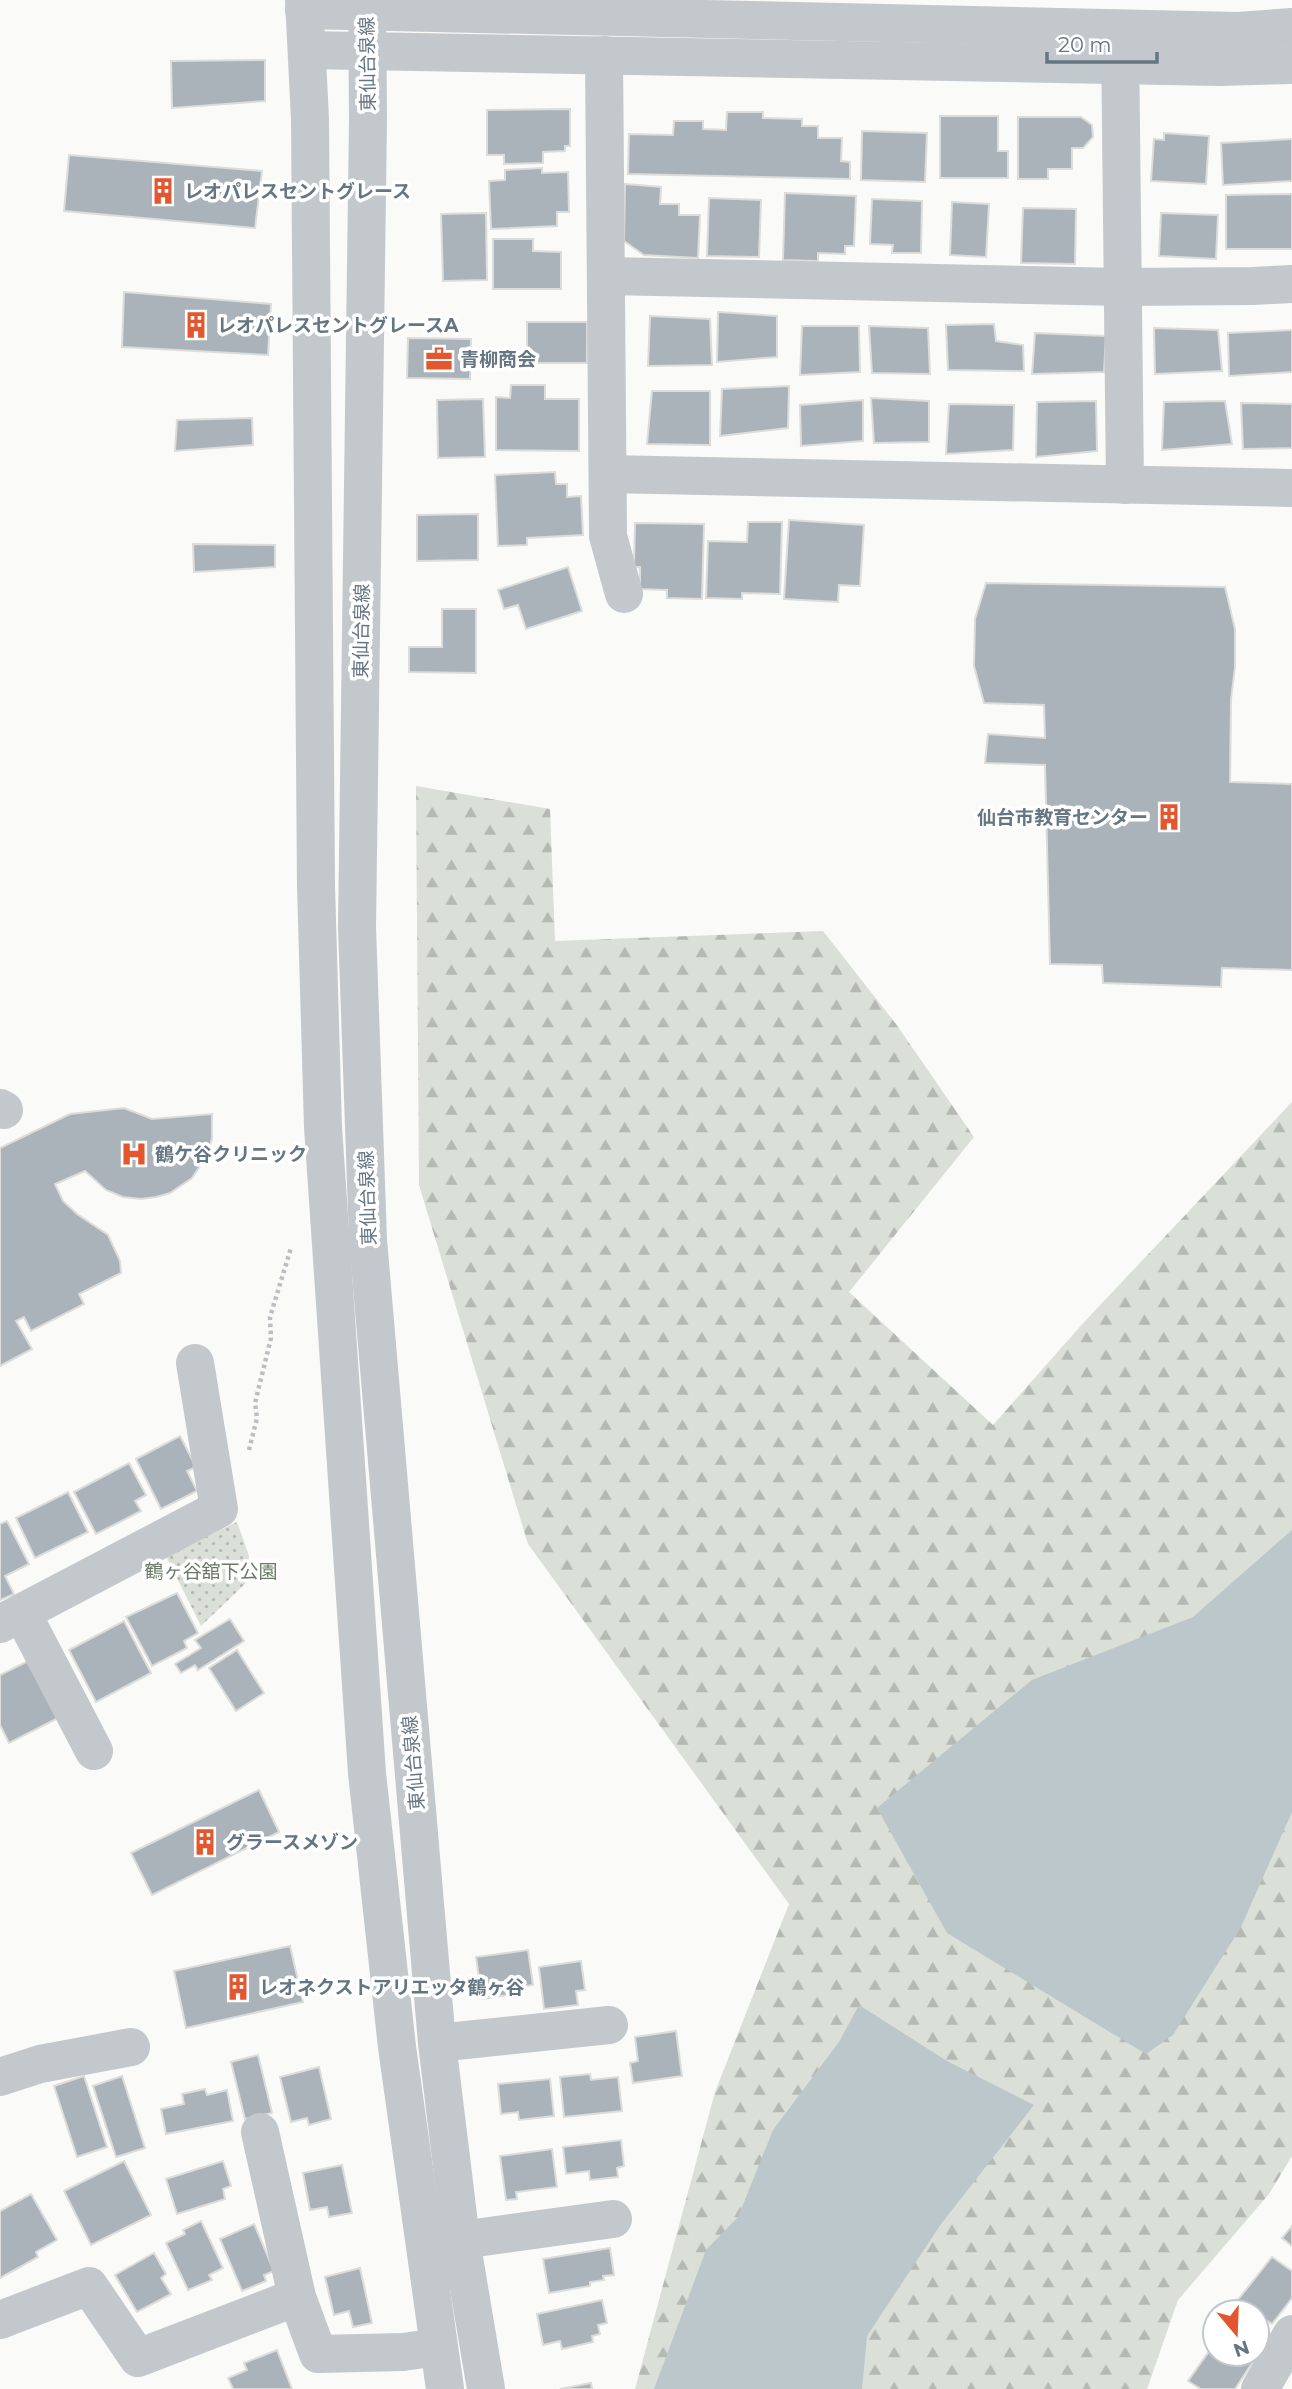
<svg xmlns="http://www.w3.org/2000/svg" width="1292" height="2389" font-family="Montserrat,'Noto Sans JP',sans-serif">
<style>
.grass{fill:url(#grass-dots)}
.forest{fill:url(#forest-firs)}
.water{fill:#bbc7cb}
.building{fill:#aab3b9;stroke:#dcdcda;stroke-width:2}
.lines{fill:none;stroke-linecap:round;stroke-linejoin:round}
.path{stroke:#bbbfc2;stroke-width:4.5;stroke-dasharray:3.5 3.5;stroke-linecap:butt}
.minor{stroke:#c3c8cc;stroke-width:38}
.labels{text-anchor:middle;stroke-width:7;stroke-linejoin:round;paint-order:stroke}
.street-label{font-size:19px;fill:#657683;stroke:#fff}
.poi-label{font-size:19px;font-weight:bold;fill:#657683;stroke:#fff;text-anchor:start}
.park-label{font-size:19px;fill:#687a64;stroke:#fff}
</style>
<defs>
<pattern id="grass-dots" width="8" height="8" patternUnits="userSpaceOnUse" patternTransform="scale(1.75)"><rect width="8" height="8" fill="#dadfd7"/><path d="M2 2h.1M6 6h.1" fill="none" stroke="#b4b9b4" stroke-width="1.8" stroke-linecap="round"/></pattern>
<pattern id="forest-firs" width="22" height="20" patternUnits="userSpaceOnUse" patternTransform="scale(1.75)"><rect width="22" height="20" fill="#dadfd7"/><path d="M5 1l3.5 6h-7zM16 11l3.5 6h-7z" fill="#b4b9b4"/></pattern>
</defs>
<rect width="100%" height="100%" fill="#fafaf8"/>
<path class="grass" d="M237,1522L249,1556L245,1584L201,1626L166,1556Z"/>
<path class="forest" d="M416,786L550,809L555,941L823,931L896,1024L974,1137L849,1292L993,1425L1086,1320L1292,1102V2156L1269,2194L1178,2300L1147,2389H635L715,2092L789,1904L528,1544L419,1185Z"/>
<g class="water">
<path d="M1292,1530V1812L1241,1927L1173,2035L1146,2054L947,1933L877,1808L1032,1680L1193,1617Z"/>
<path d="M859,2005L947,2061L1034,2105L941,2224L867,2336L862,2389H654L706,2250L738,2217L773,2130L839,2042Z"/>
</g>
<g class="building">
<path d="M265,60V101L172,108L171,61Z"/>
<path d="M570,109V146H565V151L543,152V163L504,164V155H487V110Z"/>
<path d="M727,112H763V118L802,119V126H818V138H842L841,161L850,162V179L628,174L629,134L673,135L674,121H703V129L726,130Z"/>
<path d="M940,116H998V151H1008V178H940Z"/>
<path d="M1018,117H1081L1092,125L1093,137L1083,148H1072V169H1048V179H1018Z"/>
<path d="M862,131L927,133L925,182L861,180Z"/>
<path d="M1164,133L1209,136L1206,184L1151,181L1154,139L1164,140Z"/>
<path d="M1292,139V181L1223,185L1221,143Z"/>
<path d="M69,155L262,171L255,228L64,211Z"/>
<path d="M542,168V173L568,172L569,212H557V226L491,229L489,181L505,180V170Z"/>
<path d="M625,184L661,187L660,204H679V215H700L698,258L644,255L624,241Z"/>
<path d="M785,193L856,196L854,246H845V254L818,253V261L783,260Z"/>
<path d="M1292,194V249H1226V195Z"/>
<path d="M709,198L761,200L759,257L707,256Z"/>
<path d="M872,199L922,201L921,253H892L893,245L870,244Z"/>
<path d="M952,202L989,204L986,257L950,255Z"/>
<path d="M1023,208L1076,209L1075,264L1021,263Z"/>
<path d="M486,213L487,280L443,281L441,214Z"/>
<path d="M1161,213L1218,215L1216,259L1159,256Z"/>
<path d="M493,239H533V251L561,252V289H493Z"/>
<path d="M124,292L271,304L268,355L122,347Z"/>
<path d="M718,312L777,316V357L717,362Z"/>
<path d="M650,316L710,319L712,365L648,366Z"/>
<rect x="527" y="322" width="60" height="41"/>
<path d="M994,324L996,341L1023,345L1024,371L948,370L946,325Z"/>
<path d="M802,326H859L860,372L800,375Z"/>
<path d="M869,326L928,328L930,374L872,373Z"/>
<path d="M1154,328L1218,330L1222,371L1155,374Z"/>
<path d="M1292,330V372L1229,376L1228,333Z"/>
<path d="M1035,333L1106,336L1104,372L1032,374Z"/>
<path d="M408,338L471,339L470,379L407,378Z"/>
<path d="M511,385H545V399H579V451L496,450V397L510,398Z"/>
<path d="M789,386L788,428L720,436L722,389Z"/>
<path d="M652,391H710V445L647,444Z"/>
<path d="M871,398L929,401V442L874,443Z"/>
<path d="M483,399L485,457L438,458L437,400Z"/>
<path d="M863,400V441L801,446L800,405Z"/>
<path d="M1096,401L1097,451L1036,457L1037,402Z"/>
<path d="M1225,401L1232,444L1162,450L1164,402Z"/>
<path d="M1241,403L1292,404V448L1243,449Z"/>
<path d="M949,404L1014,405L1013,450L946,454Z"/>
<path d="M252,418L253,445L175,451L177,420Z"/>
<path d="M555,472L556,484H567V497L581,496L583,535L527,538V545L498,546L495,475Z"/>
<path d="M478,514V560L417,561V515Z"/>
<path d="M789,520L864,525L860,586L839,585L838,602L784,599Z"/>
<path d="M748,522H782L780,594L742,593V599L706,598L708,541L747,542Z"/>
<path d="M635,523L704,524L702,599L667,598V590L640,589V567H634Z"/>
<path d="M193,544L275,545V567L194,572Z"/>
<path d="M568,567L582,611L526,629L518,605L504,609L498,590Z"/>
<path d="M986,583L1225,587L1235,629V667L1231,699L1230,782L1292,784V970L1222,968L1221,987L1103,983L1102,965L1050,964L1045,765L985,763L988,734L1045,738L1044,705L984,703L974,666L975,619Z"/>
<path d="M442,609H476V673L409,672V647H442Z"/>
<path d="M124,1108L152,1119L212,1114V1138L208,1154L192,1178L170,1193L156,1197L141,1199L123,1197L106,1190L85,1171L55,1184L63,1201L77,1214L108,1235L120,1261L121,1273L79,1294L84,1304L31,1331L24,1317L16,1321L32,1349L0,1366V1148L70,1114Z"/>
<path d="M180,1436L196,1467L187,1471L197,1491L161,1509L136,1459Z"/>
<path d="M129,1463L146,1495L135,1501L141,1511L96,1534L74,1492Z"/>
<path d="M68,1492L88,1532L35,1558L16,1518Z"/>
<path d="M7,1521L29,1564L5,1576L14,1594L0,1600V1524Z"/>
<path d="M177,1593L198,1633L184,1641L187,1648L152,1666L126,1617Z"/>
<path d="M230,1619L244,1641L198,1670L195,1665L181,1673L175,1664L201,1648L195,1640Z"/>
<path d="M124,1621L151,1673L96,1702L69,1650Z"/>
<path d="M237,1650L264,1693L236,1711L209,1668Z"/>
<path d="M32,1659L62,1716L9,1743L0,1725V1675Z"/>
<path d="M259,1790L279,1832L152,1895L131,1853Z"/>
<path d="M290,1946L303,2002L186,2028L174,1971Z"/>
<path d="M528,1950L533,1985L507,1989L508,1995L482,1999L476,1957Z"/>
<path d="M581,1961L585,1990L576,1991L578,2005L544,2009L539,1967Z"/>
<path d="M676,2031L682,2076L633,2083L630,2063L638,2061L635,2037Z"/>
<path d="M258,2055L272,2113L245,2119L231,2062Z"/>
<path d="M319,2067L331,2119L309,2125L307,2118L291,2122L280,2077Z"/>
<path d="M590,2074L591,2080L618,2077L622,2111L564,2117L560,2077Z"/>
<path d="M84,2076L107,2147L77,2157L54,2086Z"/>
<path d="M122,2076L145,2148L116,2157L93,2086Z"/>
<path d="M550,2079L554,2116L519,2120L518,2112L501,2114L498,2084Z"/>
<path d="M205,2089L207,2095L227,2090L233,2121L166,2134L161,2109L184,2104L182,2094Z"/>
<path d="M621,2140L624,2166L617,2168L618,2177L590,2180L589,2171L566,2174L563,2147Z"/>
<path d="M552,2149L557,2187L516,2192L517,2199L506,2200L500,2156Z"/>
<path d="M124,2161L151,2215L91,2245L64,2191Z"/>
<path d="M223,2161L231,2186L223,2189L225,2199L177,2214L166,2179Z"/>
<path d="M342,2165L352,2213L329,2217L327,2207L310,2210L303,2173Z"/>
<path d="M31,2194L57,2240L36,2252L38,2257L0,2278V2211Z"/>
<path d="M201,2221L223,2268L209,2275L212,2280L188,2290L166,2243L185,2234L183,2230Z"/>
<path d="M254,2224L274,2271L264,2275L266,2281L242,2291L220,2239Z"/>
<path d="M1292,2226V2246L1282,2238Z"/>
<path d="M610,2248L614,2275L603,2276L604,2280L590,2282V2286L549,2293L543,2259Z"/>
<path d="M154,2253L166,2274L161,2278L171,2294L137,2312L115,2275Z"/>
<path d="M1272,2257L1292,2271V2298L1272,2324L1237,2301Z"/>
<path d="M360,2268L372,2323L353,2327L349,2311L334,2315L325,2277Z"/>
<path d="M602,2300L607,2323L598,2325L600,2334L592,2336L593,2342L562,2349L560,2341L543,2345L537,2314Z"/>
<path d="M1215,2343V2354H1257V2349L1260,2351L1235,2389H1201L1188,2381Z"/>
<path d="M277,2350L292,2389H233L228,2378L247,2370L244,2363Z"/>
<path d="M591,2383L592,2389H560Z"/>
</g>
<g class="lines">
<path class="path" d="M249,1450L257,1418L255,1403L271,1338L270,1317L291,1248"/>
<g class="minor">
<path d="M304,0L310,119L316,885L323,1127L367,1773L397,2047L445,2389"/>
<path d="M367,0L368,119L357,927L368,1240L437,2043L461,2240L486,2389"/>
<path d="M304,10L1238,31L1292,27"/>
<path d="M1120,39L1125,485"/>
<path d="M307,50L1219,67L1292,65"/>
<path d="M604,55L608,536L624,594"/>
<path d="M606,276L1122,287L1253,286L1292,284"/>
<path d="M608,474L1292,488"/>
<path d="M0,1108L4,1110"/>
<path d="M22,1613L94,1751"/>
<path d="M0,1624L219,1509L195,1363"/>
<path d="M437,2043L609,2025"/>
<path d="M0,2077L40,2064L131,2047"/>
<path d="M260,2132L297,2297L318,2354L403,2352L438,2347"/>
<path d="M461,2240L613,2219"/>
<path d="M0,2320L89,2286L138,2358L297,2297"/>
<path d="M1260,2389L1292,2334"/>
</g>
</g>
<defs>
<symbol id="building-bare" viewBox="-9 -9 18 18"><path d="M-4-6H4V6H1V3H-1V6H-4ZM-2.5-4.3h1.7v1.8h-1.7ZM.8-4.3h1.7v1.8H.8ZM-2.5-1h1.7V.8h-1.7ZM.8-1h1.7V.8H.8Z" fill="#e4572e" stroke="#fff" stroke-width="2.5" paint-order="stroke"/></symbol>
<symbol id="office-bare" viewBox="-9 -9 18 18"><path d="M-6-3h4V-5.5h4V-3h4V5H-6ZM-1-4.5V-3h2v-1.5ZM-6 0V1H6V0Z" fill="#e4572e" stroke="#fff" stroke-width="2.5" paint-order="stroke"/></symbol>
<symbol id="hospital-bare" viewBox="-9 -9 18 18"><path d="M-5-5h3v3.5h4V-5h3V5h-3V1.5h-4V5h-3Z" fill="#e4572e" stroke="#fff" stroke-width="2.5" paint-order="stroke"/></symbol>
</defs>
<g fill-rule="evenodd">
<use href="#building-bare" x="144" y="172" width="38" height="38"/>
<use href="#building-bare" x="177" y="306" width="38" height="38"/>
<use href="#office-bare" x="420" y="340" width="38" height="38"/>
<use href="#building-bare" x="1150" y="798" width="38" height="38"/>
<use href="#hospital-bare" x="115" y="1135" width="38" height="38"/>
<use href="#building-bare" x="186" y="1823" width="38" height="38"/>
<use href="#building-bare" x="219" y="1968" width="38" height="38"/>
</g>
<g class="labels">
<g class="street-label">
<text transform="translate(367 64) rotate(-91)" y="7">東仙台泉線</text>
<text transform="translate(361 631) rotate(-89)" y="7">東仙台泉線</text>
<text transform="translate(367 1198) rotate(-92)" y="7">東仙台泉線</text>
<text transform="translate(413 1763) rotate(-95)" y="7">東仙台泉線</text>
</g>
<g class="poi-label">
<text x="184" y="198">レオパレスセントグレース</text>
<text x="217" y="332">レオパレスセントグレースA</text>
<text x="460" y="366">青柳商会</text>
<text x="1148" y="824" text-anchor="end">仙台市教育センター</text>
<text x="155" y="1161">鶴ケ谷クリニック</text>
<text x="226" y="1849">グラースメゾン</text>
<text x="259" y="1994">レオネクストアリエッタ鶴ヶ谷</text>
</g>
<g class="park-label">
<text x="211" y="1578">鶴ヶ谷舘下公園</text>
</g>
</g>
<g transform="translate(1236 2333) rotate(161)"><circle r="33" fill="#ffffff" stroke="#c1c8cd" stroke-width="2"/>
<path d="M0-5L12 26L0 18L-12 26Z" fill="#e4572e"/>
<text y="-10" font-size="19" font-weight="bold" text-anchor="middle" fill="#657683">N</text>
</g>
<path d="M1047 52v10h110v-10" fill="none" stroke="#657683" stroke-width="3.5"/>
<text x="1058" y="52" font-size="21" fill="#657683" stroke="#ffffff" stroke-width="5" paint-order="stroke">20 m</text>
</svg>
